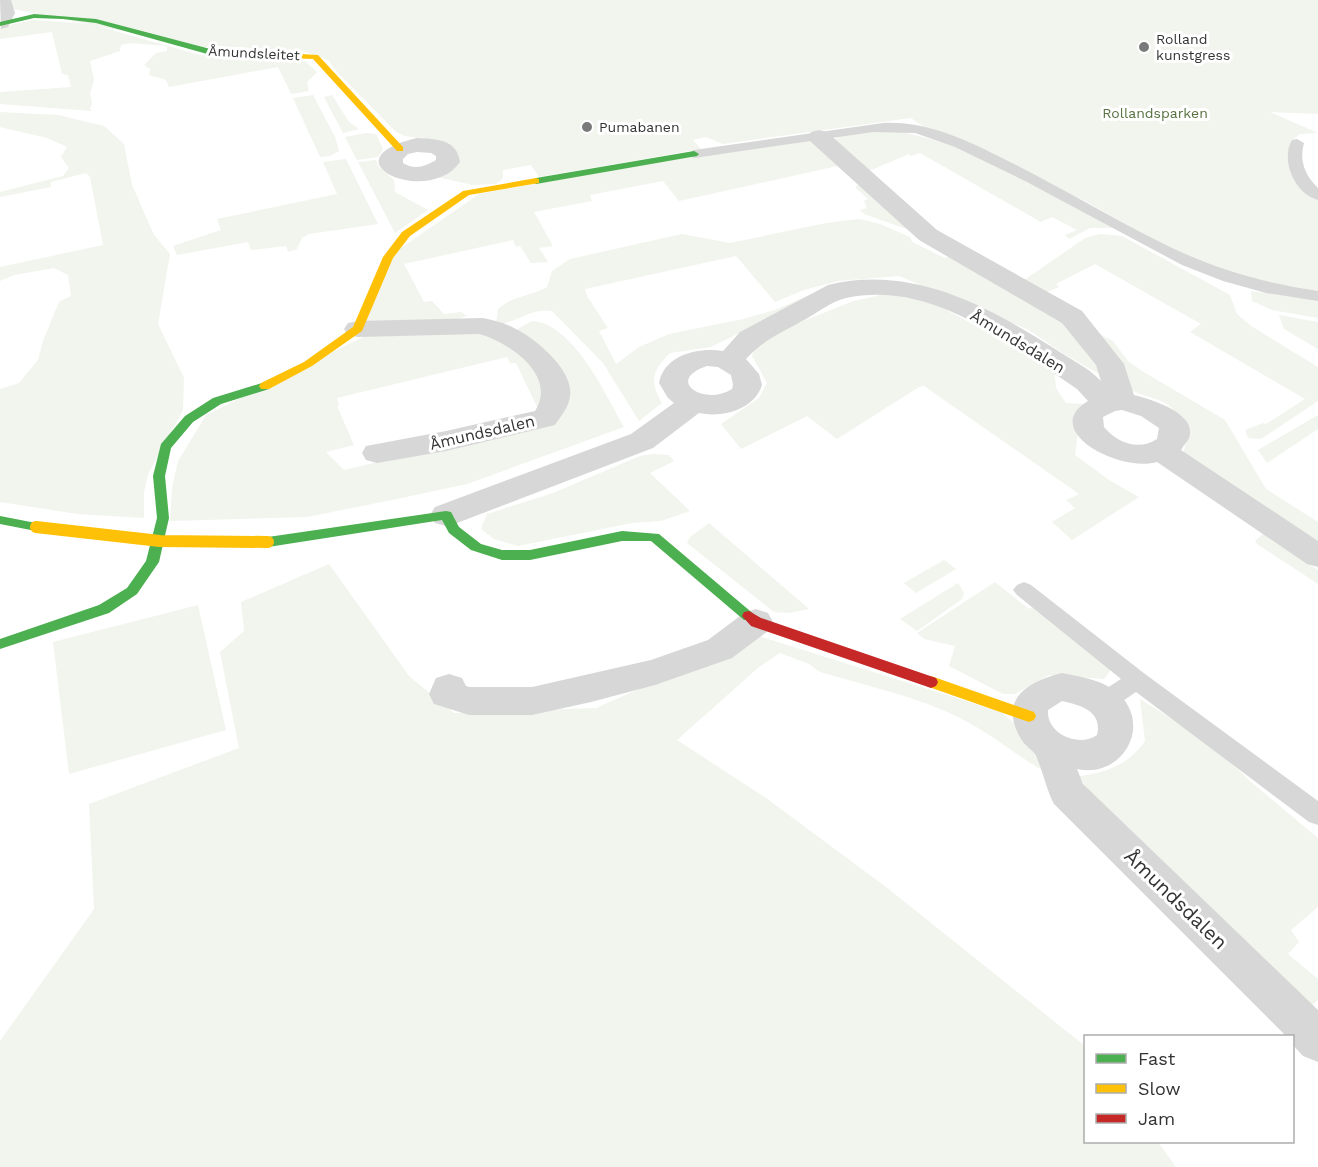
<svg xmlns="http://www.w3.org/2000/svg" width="1318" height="1167" font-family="'Work Sans',sans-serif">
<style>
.green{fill:#f1f5ed}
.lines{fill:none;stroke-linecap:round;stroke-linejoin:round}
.lane{fill:#d7d7d7;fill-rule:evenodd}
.street{fill:#d7d7d7;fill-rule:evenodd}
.fast{fill:#4caf50;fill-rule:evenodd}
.slow{fill:#ffc107;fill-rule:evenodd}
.jam{fill:#c62828;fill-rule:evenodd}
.slow-bridge{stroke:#ffc107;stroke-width:12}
.poi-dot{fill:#7a7a7a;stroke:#fff;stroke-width:2}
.labels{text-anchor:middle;stroke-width:6;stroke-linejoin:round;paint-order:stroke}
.far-poi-label{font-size:14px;fill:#333;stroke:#fff;text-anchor:start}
.far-street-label{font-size:14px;fill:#333;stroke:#fff}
.far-park-label{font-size:14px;fill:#56703f;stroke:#fff}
.street-label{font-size:16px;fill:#333;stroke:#fff}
.near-street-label{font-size:20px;fill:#333;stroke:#fff}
</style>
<rect width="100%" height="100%" fill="#fff"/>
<g class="green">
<path d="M9,0H1318V114L1270,112L1318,133L1300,134L1291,141L1292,152L1287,157L1306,189L1318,195V292L1240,278L1172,251L1087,202L930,131L911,118L723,144L706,137L693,140L701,149L539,177L531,165L503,170V178L496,184L472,185L433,176L443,142L405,136L396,132L337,72L328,60L300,50L204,47L27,12L14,9Z"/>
<path d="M33,20L90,24L200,55L305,61L317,72L307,82L309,91L291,94L278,67L169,87L166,80L149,75L150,69L144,65L156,53L167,51V46L130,43L121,45L120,51L90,61L94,80L90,93L92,103L90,109L92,111L0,104V92L71,87L68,75L62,74L52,32L0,39V27Z"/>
<path d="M313,95L335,137L339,151L330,156L320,157L293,98Z"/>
<path d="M332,95L349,122L359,129L343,133L324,97Z"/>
<path d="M0,112L58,115L104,126L124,144L132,185L154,235L170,254L158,324L184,378L183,410L148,474L144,492V518L78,514L0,502V389L19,383L38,360L43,341L59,302L71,296L68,275L54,268L14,275L0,281V267L103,245L90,177L86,173L51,182V187L0,197V192L63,176L69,168L61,157L67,147L47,138L0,127Z"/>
<path d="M897,130L962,148L1115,228H1090L1069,239L1065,235L1077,230L1052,217L1041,222L920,153L911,156L909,154L869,171L832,141L846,132Z"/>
<path d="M366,133L376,134L383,149L378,157L357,160L345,137Z"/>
<path d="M809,140L817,142L842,165L679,201L663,181L590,195L592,201L534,212L553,246L539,248L548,262L531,263L520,246L516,247L513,240L404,264L424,302L432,301L444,314L461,312L467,316L453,320L358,329L388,257L479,194L649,163Z"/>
<path d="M346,159L378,224L309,234L302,238L297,249L288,252L286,246L251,250L248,242L177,255L173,246L221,230L217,219L337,194L323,162Z"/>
<path d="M376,160L379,167L394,180L395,192L428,210L395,233L358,162Z"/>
<path d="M861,183L912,231L864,214L860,210L867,208L864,201L868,199L855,187Z"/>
<path d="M859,219L880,224L910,237L912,242L945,258L952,255L1055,315L1089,345L1101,375L1064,354L1029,330L899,276L838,281L804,290L775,302L736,256L585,289L587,296L608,328L599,331L616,364L639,347L669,334L743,319L775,310L807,296L808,300L711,347L670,353C652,371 649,381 662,403L639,421L603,363L552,311C531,307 516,324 496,324L498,309C512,296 531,296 547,287L552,271L570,259L682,234L730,243L826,223Z"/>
<path d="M1100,234L1122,236L1230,295L1237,314L1251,326L1318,367V401L1261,439L1248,438L1245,430L1263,423L1266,424L1305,399L1190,332L1201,324L1095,264L1056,284L1059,287L1042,294L1023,281L1085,238Z"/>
<path d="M1251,291L1318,300V318L1272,310L1252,301Z"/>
<path d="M885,294L933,303L1054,367L1056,388L1066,403L1086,404L1079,424L1075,455L1109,480L1139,497L1072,540L1052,522L1075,508L1066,500L1079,494L924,386L919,387L837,439L807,416L741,449L721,424L759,398L767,383L752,356L757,339L854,301Z"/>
<path d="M1279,315L1318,322V349L1284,329Z"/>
<path d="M532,321C573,323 606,395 624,427L467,484L392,500L307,517L170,521L172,487L178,461L206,415L365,336L470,330L504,340L547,381L539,411L516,363H510L507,357L337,398L339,405L337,406L354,445L326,452L344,470L555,420L568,396L512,332Z"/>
<path d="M1095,332L1113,341L1128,361L1142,371L1225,420L1266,489L1318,522V549L1182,456C1191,437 1182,410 1161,401C1150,396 1137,395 1127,387Z"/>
<path d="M1318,415V429L1267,463L1258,450Z"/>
<path d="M653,454L669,455L674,461L650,473L690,511L661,521L632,523L518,546L494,539L481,529L487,514L553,493L640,456Z"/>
<path d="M709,523L809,609L789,613L774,612L687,543L690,537Z"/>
<path d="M1263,534L1318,570V584L1257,544L1255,541Z"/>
<path d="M944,560L956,569L916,593L904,583Z"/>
<path d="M329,564L409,676L454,713L596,708L759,636L1001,712L1017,726L1045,772C1016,755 990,733 960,718C916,696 867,686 820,672L809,664L780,653L759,667L677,740L766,798L886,887L1085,1046L1086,1142H1158L1176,1167H0V1041L94,909L89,804L239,748L220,652L244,631L241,602Z"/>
<path d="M995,582L1029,609L1032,607L1113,667L1104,679L1049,675L1015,694H1003L949,666L955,646L924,639L917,633Z"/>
<path d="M958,583L964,593L962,599L917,631L900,619Z"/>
<path d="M198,605L226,730L69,774L53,642Z"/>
<path d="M1140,699L1211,744L1251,782L1318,838V907L1291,930L1299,942L1288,954L1318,979V1000L1307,1009L1100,809L1079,776C1107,773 1129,764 1145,741Z"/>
</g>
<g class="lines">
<g class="lane">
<path d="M883,123C927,121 966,140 1004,159C1055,184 1103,213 1154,239C1208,267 1258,282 1318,291V301L1266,293L1223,281L1182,265L1025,181L955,147L915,133L873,132L694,158L687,154L694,150Z"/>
<path d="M1297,139L1304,143C1299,161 1305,175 1318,188V200C1295,194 1280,160 1292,140Z"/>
<path d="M1024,582L1031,585L1145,674L1318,801V825L1309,822L1136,692C1124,700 1111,712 1096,707L1093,701L1096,695L1121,679L1017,595L1013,590L1017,585Z"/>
</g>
<g class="street">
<path d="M0,0H11L15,13L8,27L1,29Z"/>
<path d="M819,130L827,132L937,230L1082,311L1124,364L1134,395C1150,399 1198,413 1189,438C1187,442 1183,446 1181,450L1318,541V567L1307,564L1157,462C1119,473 1039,430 1088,401L1077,389C1011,345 932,279 846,298C833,301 818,312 806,319C784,331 763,340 746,359L759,374L762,385C754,410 722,418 699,413L653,448L457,523L446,526L435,523L430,515L435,507L631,434L674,403L668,398L659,383C664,355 698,347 723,351L740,332L828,285C910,265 984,304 1052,347C1068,358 1088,367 1101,381L1096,365L1062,323L919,240L811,142L808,137L811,132ZM707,366L718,367L731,375L733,385L732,389C704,407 664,380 707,366ZM1122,410L1141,416L1159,428L1157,439C1139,451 1117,443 1104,427L1103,417L1115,411Z"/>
<path d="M417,138C436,139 457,139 460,162C428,208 323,160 417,138ZM417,152L431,153L436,156V160C425,167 414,170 403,163V159L408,154Z"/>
<path d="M483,318C493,320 505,323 514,328C535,338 574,370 570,396C569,407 561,416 555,425L446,451L377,463L366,460L362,453L366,446L446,431L535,411C558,376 509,342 479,334L358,337L348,335L344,329L348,323L358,321Z"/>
<path d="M756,609L768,613L773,622L768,631L732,658L655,685L591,702L532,715H469L434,704L429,694L436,678L449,674L462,678L466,686L469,687H532L651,660L708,640L744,613Z"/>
<path d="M1062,673C1081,677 1104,680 1119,694C1153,727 1121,779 1077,769L1083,784L1318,1010V1062L1303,1056L1292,1044V1036H1286L1054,804C1046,789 1043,771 1036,756C1033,750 1025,746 1021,739C998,700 1026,682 1062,673ZM1062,701C1080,705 1103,711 1097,735C1079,748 1046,734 1048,710Z"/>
</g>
<g class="fast">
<path d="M34,14L96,19L218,51L264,52L268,55L264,58L218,57L96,23L63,19L34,18L0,26V22Z"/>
<path d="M694,151L699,154L697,156L536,184L531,181L536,178Z"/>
<path d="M265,382L269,383L271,386L269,389L221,404L193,422L171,448L165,476L169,518L159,562L137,594L109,613L0,649V639L99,605L127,588L146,561L157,518L153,476L161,444L185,416L213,398Z"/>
<path d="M446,511L451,512L459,527L481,544L502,550H530L622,531L659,534L756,616L754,620H744L651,541H622L530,560H502L471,550L449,533L442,520L268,547L261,542L268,537Z"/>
<path d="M0,516L36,523L42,527L36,531L0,524Z"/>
</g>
<g class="slow">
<path d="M264,52L318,55L403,147V151H397L313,59L261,57V53Z"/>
<path d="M536,178L539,179V183L469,195L410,236L393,258L362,331L312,366L269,389H261L259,386L261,383L304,362L353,327L383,257L402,232L463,191Z"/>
<path d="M931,676L1034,712L1036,716L1034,720L1029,722L926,686L924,682L926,678Z"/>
</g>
<path class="jam" d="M749,611L761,618L936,678L938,682L936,686L931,688L751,626L742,616L744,612Z"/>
<path class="slow-bridge" d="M36,527L160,541L268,542"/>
</g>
<g class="poi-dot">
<circle cx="1144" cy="47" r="6"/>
<circle cx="587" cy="127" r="6"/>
</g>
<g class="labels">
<g class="far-poi-label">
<text x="1156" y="44">Rolland<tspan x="1156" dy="16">kunstgress</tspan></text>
<text x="599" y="132">Pumabanen</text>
</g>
<g class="far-street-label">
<text transform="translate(254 53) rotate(3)" y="5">Åmundsleitet</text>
</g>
<g class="far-park-label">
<text x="1155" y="118">Rollandsparken</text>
</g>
<g class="street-label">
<text transform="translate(1018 341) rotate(31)" y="6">Åmundsdalen</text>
<text transform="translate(482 432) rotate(-13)" y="6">Åmundsdalen</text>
</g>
<g class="near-street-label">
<text transform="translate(1176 899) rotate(44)" y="7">Åmundsdalen</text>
</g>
</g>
<rect x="1084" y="1035" width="210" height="108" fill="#ffffff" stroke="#adadad" stroke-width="1.5"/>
<rect x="1096" y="1054" width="30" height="9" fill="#4caf50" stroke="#adadad" stroke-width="1.5"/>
<text x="1138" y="1065" font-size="18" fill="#333333">Fast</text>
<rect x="1096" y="1084" width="30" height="9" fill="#ffc107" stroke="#adadad" stroke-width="1.5"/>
<text x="1138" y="1095" font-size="18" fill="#333333">Slow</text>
<rect x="1096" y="1114" width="30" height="9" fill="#c62828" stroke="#adadad" stroke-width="1.5"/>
<text x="1138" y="1125" font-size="18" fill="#333333">Jam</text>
</svg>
